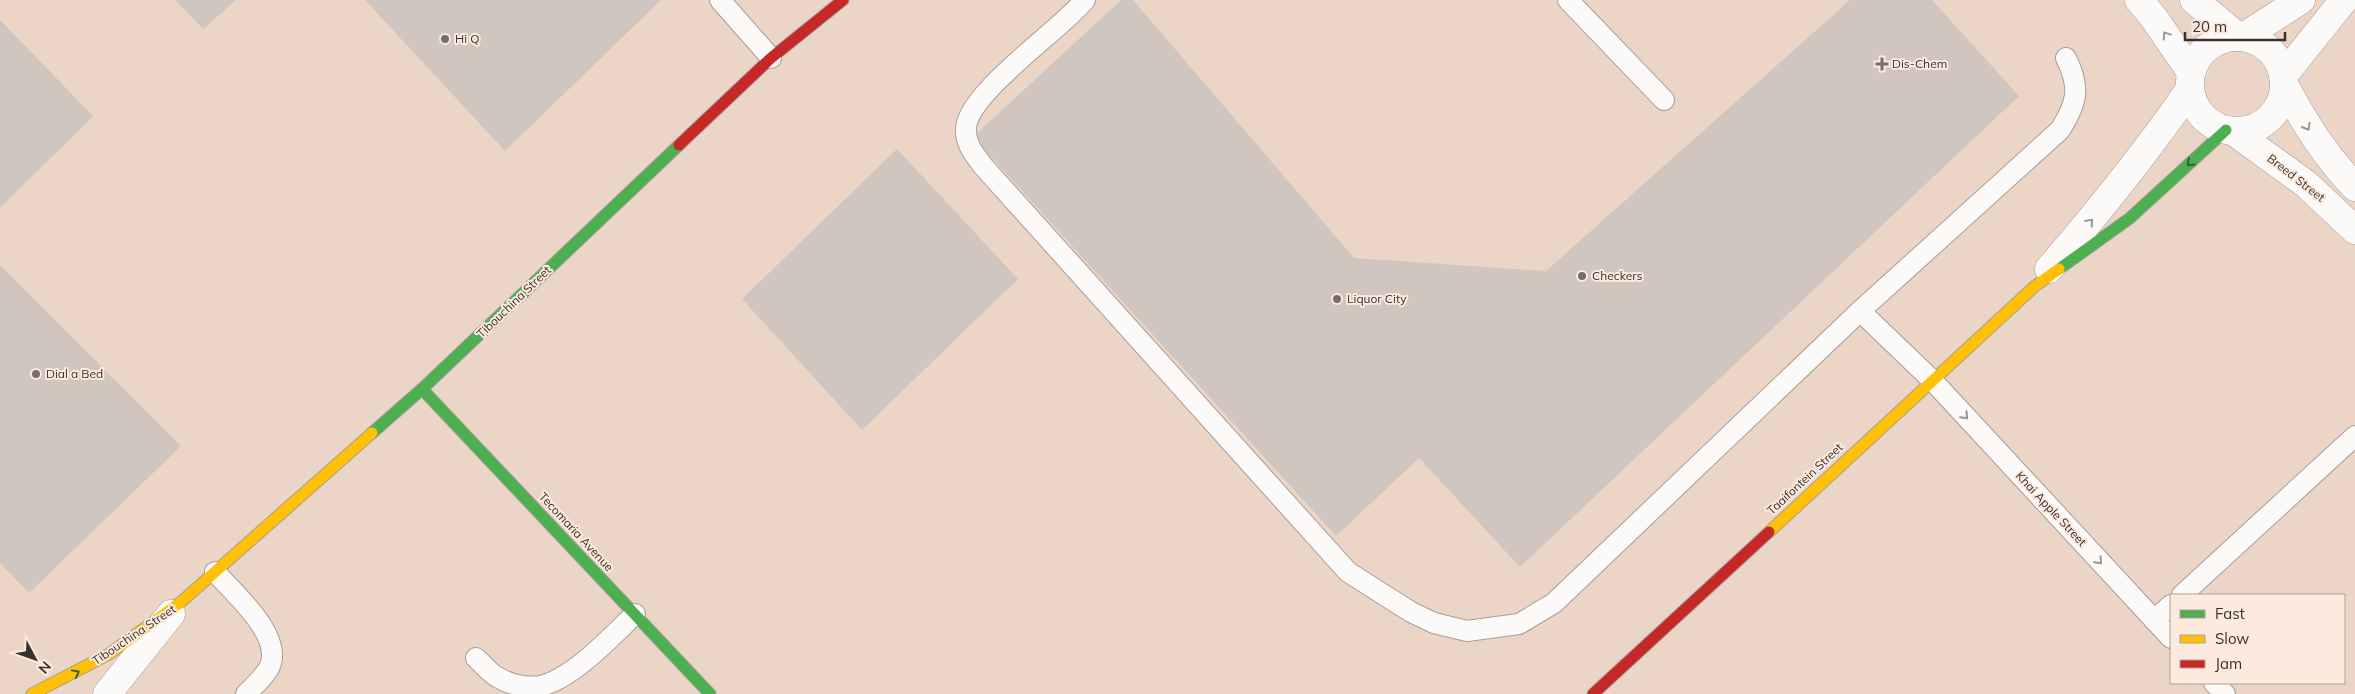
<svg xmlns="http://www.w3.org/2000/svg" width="2355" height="694" font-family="Mulish,sans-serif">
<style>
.built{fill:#ebd5c7;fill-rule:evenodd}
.building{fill:#d0c5bf}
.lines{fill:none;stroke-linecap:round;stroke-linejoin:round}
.lane-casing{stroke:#a79d97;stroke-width:22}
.street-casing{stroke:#a79d97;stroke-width:29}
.fast-casing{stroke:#a79d97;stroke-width:13}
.slow-casing{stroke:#a79d97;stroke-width:13}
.jam-casing{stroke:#a79d97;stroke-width:13}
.lane{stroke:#fcfaf9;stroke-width:20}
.street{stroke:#fcfaf9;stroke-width:28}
.fast{stroke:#4caf50;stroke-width:11}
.slow{stroke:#ffc107;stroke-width:11}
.jam{stroke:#c62828;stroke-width:11}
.oneway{stroke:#9b9692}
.oneway2{stroke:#405d39}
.poi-dot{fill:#786e68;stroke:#fdeadf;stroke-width:2}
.labels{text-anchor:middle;stroke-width:4;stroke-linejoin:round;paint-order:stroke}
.poi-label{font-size:12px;fill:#3a312c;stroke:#fdeadf;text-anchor:start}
.street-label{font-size:12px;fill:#3a312c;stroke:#fdeadf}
</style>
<rect width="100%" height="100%" fill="#ebded6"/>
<path class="built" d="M0,0H2355V694H0ZM2171,595H2344V683H2171Z"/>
<g class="building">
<path d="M175,0H236L203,29Z"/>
<path d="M365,0H661L505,151Z"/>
<path d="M1121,0H1133L1354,258L1546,271L1850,0H1932L2019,96L1520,567L1419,458L1336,536L973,137Z"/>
<path d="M0,20L93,116L0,208Z"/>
<path d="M897,149L1018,279L862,430L742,299Z"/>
<path d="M0,265L181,446L29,593L0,563Z"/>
</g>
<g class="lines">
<defs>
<g id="lane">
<path d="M720,0L771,58"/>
<path d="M1085,0C1060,30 968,93 966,128C965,144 974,154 983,166L1348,572L1411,612L1434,623L1467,631L1519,624L1554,603L1860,311"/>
<path d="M1568,0L1664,100"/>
<path d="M2066,58C2081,88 2077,103 2060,130L1860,311L1932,380L2171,638"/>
<path d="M215,572C234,593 285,637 269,668C263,678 254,686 246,694"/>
<path d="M2182,595L2355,436"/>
<path d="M2154,620L2171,605"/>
<path d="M476,658C483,664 490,674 499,678C511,685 530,689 544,685C575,676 611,637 635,614"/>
<path d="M2214,683L2225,694"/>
</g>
<g id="street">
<path d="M2139,0L2154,18L2191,72"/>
<path d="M2194,0L2238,37"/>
<path d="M2243,37L2301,0"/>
<circle cx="2237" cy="84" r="47"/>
<path d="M2283,76L2344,0"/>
<path d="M2284,84C2304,122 2325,156 2355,187"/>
<path d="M2233,131L2306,184L2355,230"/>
<path d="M2049,269C2099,211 2147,152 2190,89"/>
<path d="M107,694L171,614"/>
</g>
<g id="fast">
<path d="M2059,269L2130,218L2226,130"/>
<path d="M422,389L710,694"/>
<path d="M372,433L422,389L679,145"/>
</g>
<g id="slow">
<path d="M1769,532L2035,286L2059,269"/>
<path d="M32,694L109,654L181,602L372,433"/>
</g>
<g id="jam">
<path d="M679,145L771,58L843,0"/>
<path d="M1593,694L1769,532"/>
</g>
</defs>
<use href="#lane" class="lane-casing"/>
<use href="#street" class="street-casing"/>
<use href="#fast" class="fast-casing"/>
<use href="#slow" class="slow-casing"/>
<use href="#jam" class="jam-casing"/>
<use href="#lane" class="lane"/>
<use href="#street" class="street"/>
<use href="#fast" class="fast"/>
<use href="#slow" class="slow"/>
<use href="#jam" class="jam"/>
</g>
<defs><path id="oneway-chevron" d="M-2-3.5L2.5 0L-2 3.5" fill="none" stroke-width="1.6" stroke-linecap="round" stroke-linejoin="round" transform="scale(1.25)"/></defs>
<g class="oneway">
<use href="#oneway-chevron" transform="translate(2166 35) rotate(-124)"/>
<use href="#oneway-chevron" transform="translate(2307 127) rotate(60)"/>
<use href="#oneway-chevron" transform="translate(2090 222) rotate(-49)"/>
<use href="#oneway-chevron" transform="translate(1965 416) rotate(47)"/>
<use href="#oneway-chevron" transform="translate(2099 561) rotate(47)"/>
</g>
<g class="oneway2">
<use href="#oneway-chevron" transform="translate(2190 163) rotate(137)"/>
<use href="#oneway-chevron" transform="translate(76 673) rotate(-29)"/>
</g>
<g class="poi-dot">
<circle cx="445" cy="39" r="5"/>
<path d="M1879.5 56.5h5v5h5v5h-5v5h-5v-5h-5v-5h5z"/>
<circle cx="1582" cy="276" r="5"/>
<circle cx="1337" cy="299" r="5"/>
<circle cx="36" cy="374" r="5"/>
</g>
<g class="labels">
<g class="poi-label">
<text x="455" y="43">Hi Q</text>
<text x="1892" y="68">Dis-Chem</text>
<text x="1592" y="280">Checkers</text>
<text x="1347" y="303">Liquor City</text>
<text x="46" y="378">Dial a Bed</text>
</g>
<g class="street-label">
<text transform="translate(2296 178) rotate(38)" y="4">Breed Street</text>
<text transform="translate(514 302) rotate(-44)" y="4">Tibouchina Street</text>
<text transform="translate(1805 479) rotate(-43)" y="4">Taaifontein Street</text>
<text transform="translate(2051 509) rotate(47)" y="4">Khai Apple Street</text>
<text transform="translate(576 532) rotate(47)" y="4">Tecomaria Avenue</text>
<text transform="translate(134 635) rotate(-34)" y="4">Tibouchina Street</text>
</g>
</g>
<rect x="2170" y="594" width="175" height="90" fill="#fdeadf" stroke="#afa097"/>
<rect x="2180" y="610" width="25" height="8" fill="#4caf50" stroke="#afa097"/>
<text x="2215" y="619" font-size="15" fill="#3a312c">Fast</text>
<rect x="2180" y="635" width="25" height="8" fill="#ffc107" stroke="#afa097"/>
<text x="2215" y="644" font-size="15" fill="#3a312c">Slow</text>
<rect x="2180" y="660" width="25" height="8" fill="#c62828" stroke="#afa097"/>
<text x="2215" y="669" font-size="15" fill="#3a312c">Jam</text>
<g transform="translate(35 659) rotate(131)" stroke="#fdeadf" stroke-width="4" paint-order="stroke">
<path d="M0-4L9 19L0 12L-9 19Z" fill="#3a312c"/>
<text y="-8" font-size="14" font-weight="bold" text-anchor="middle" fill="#3a312c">N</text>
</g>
<path d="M2185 32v8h100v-8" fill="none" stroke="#3a312c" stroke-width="2.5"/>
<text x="2192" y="32" font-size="15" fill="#3a312c" stroke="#fdeadf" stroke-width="4" paint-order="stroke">20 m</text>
</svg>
